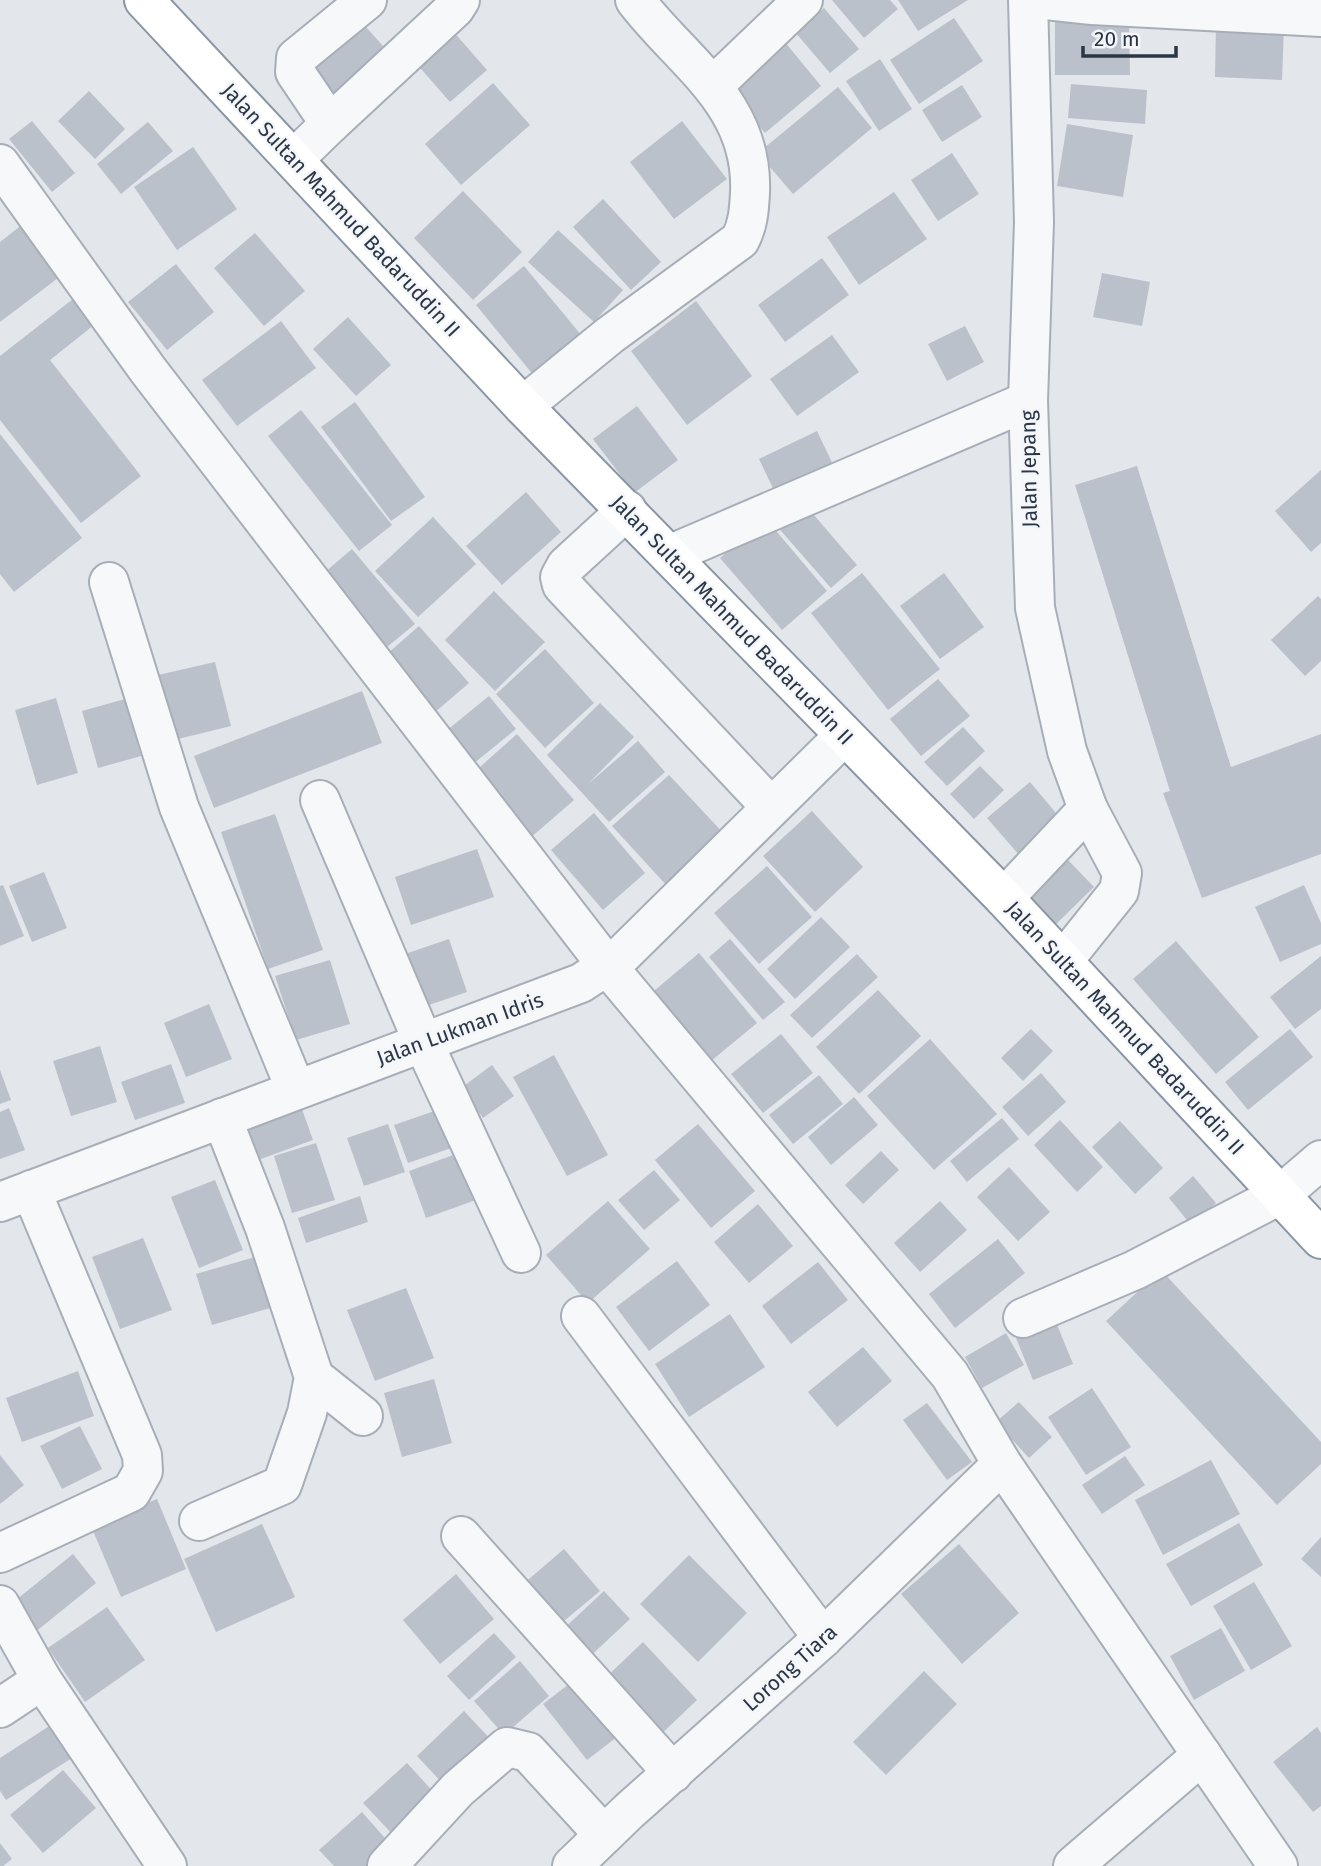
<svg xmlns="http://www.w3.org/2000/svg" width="1321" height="1866" font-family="'Fira Sans',sans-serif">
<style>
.building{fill:#bac1ca}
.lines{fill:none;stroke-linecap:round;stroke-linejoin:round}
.minor-casing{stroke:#a8aeb7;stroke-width:42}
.highway-casing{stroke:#8a96a4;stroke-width:42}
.minor{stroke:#f7f8fa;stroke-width:38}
.highway{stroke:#fff;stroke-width:38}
.labels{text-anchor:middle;stroke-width:5;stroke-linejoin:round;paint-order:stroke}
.street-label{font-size:21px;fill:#2a3646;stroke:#f4f6f9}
</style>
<rect width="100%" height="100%" fill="#e3e7ec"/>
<g class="building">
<path d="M832,0H890L898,9L864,38Z"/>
<path d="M898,0H968L918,31Z"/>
<path d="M824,8L859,49L830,73L795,32Z"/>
<path d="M357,17L392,56L333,108L298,69Z"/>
<path d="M954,18L983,61L919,104L890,60Z"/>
<path d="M445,22L487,70L450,102L408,54Z"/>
<path d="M1055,22H1129L1130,75H1055Z"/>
<path d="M1216,23L1284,26L1282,80L1215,77Z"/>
<path d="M784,41L821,86L765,133L727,88Z"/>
<path d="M880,59L912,109L879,131L846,81Z"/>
<path d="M493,83L530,125L461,185L425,144Z"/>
<path d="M1071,84L1147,90L1145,124L1068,118Z"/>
<path d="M962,85L982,117L942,142L922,110Z"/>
<path d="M838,87L872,128L793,194L758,153Z"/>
<path d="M89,91L125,129L95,159L58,121Z"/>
<path d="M32,121L75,173L52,192L9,139Z"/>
<path d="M682,121L727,179L674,219L630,162Z"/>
<path d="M148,122L173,151L121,194L97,164Z"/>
<path d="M1067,124L1133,135L1123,197L1057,186Z"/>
<path d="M193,147L237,209L177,250L134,187Z"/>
<path d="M952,153L979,194L938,221L911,180Z"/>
<path d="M463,191L522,252L473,300L414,238Z"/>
<path d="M894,192L927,239L859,285L827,237Z"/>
<path d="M603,199L661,262L631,290L573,227Z"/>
<path d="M23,224L62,275L0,322V242Z"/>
<path d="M558,230L623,290L594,322L528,262Z"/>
<path d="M255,233L305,291L264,326L214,268Z"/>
<path d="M822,258L849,295L785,342L758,305Z"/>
<path d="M176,264L214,312L167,350L128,302Z"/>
<path d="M524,266L587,342L539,382L476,305Z"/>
<path d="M1102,273L1150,282L1142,326L1093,317Z"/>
<path d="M73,299L94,325L50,360L141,476L81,523L0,420V356Z"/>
<path d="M696,301L752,376L687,425L631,351Z"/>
<path d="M348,317L391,365L356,396L313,349Z"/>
<path d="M281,321L316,368L237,426L202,380Z"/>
<path d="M965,326L984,362L947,381L928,344Z"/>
<path d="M832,335L859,372L797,416L770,379Z"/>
<path d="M355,402L425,497L391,521L321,427Z"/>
<path d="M637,406L678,460L634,493L593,439Z"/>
<path d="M301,410L392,525L359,551L268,436Z"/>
<path d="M817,431L837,473L779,501L759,459Z"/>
<path d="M0,434L82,538L14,592L0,574Z"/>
<path d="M1137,466L1231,767L1321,734V854L1202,898L1163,793L1170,791L1075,485Z"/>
<path d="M1321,470V543L1311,552L1275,511Z"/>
<path d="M526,492L561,532L502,585L466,546Z"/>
<path d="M801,500L857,565L831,588L775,524Z"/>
<path d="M433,517L476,564L418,617L375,571Z"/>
<path d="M766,519L827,591L782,630L720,558Z"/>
<path d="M352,549L415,624L381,652L318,578Z"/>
<path d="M862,573L940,669L888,710L811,613Z"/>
<path d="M944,573L984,627L940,659L900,606Z"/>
<path d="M494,591L545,642L495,691L445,640Z"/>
<path d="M1318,596L1321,599V661L1305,676L1271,640Z"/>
<path d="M419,626L469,683L427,719L378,662Z"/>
<path d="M545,649L594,703L545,748L496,694Z"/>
<path d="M215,662L231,726L174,740L158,675Z"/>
<path d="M938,679L970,716L921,756L890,719Z"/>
<path d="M362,691L382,743L214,808L194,756Z"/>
<path d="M489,696L516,729L473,764L446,731Z"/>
<path d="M56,698L78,773L37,785L15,710Z"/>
<path d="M125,699L141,756L98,768L82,711Z"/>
<path d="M600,703L634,737L588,784L638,741L665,772L609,822L547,755Z"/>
<path d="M963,727L985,751L947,786L924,762Z"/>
<path d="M517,734L574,800L528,840L471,775Z"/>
<path d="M980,766L1004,790L974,819L950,794Z"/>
<path d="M669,775L726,836L669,888L612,826Z"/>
<path d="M1030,782L1061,819L1019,855L987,818Z"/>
<path d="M812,811L863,867L815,912L763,856Z"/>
<path d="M594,813L645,873L603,910L551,850Z"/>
<path d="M275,814L323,950L268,969L221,832Z"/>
<path d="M477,849L494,897L411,925L395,877Z"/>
<path d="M1068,860L1094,887L1055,925L1029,898Z"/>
<path d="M767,866L812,917L759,964L714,913Z"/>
<path d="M44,872L67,928L32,942L9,886Z"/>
<path d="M3,885L24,936L0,946V886Z"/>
<path d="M1304,885L1321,923V944L1280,962L1255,907Z"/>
<path d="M821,917L850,947L795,999L767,969Z"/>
<path d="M449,939L467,992L423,1007L405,954Z"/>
<path d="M730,939L785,1002L763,1020L709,957Z"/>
<path d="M1176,941L1259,1037L1216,1074L1133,979Z"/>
<path d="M699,953L757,1023L705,1066L648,996Z"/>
<path d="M857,954L878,977L812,1038L790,1015Z"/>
<path d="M1321,956V1009L1295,1029L1270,997Z"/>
<path d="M330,960L350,1024L296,1040L275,976Z"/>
<path d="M878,990L921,1036L859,1094L816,1047Z"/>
<path d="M209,1004L232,1059L186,1077L164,1023Z"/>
<path d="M1031,1029L1053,1051L1023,1081L1001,1058Z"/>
<path d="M1290,1029L1313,1057L1248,1110L1225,1082Z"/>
<path d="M781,1034L813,1073L763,1113L731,1074Z"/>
<path d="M930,1039L997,1114L934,1170L867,1096Z"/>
<path d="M100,1046L117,1102L71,1116L53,1061Z"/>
<path d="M554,1055L608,1155L567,1176L513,1077Z"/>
<path d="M171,1064L185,1103L135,1120L121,1082Z"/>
<path d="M492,1065L514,1096L483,1118L461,1088Z"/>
<path d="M0,1070L11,1100L0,1104Z"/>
<path d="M1041,1073L1066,1102L1028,1136L1002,1107Z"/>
<path d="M819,1075L843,1104L793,1144L769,1115Z"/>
<path d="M854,1097L878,1125L831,1165L808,1137Z"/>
<path d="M298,1098L313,1140L244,1165L228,1122Z"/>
<path d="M446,1107L460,1145L408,1163L394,1125Z"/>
<path d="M9,1108L25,1150L0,1159V1112Z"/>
<path d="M1002,1118L1019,1139L967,1182L950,1161Z"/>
<path d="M1060,1120L1103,1167L1077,1192L1034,1145Z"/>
<path d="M1120,1121L1163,1168L1135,1194L1092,1147Z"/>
<path d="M388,1124L405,1172L364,1186L347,1138Z"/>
<path d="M698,1124L755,1191L711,1228L655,1160Z"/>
<path d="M316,1143L335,1200L292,1213L274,1156Z"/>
<path d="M467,1150L484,1197L426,1218L409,1171Z"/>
<path d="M881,1151L899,1170L863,1204L845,1185Z"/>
<path d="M1009,1167L1050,1212L1018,1241L977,1197Z"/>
<path d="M654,1170L680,1200L644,1230L618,1200Z"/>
<path d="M1193,1176L1216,1203L1191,1225L1169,1198Z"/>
<path d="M215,1180L243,1250L199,1268L171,1197Z"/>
<path d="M360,1196L368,1222L306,1243L298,1218Z"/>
<path d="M608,1201L650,1249L588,1303L546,1255Z"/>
<path d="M940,1201L967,1230L920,1272L894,1243Z"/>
<path d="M758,1204L793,1246L749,1283L714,1242Z"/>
<path d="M143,1238L172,1310L120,1329L92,1257Z"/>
<path d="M998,1239L1025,1273L955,1328L929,1294Z"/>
<path d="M262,1255L277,1306L212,1325L196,1274Z"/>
<path d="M677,1261L710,1305L649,1351L616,1307Z"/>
<path d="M818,1262L848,1300L791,1344L762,1306Z"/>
<path d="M1161,1270L1321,1442V1464L1277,1505L1106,1321Z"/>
<path d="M406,1288L434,1358L375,1381L347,1310Z"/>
<path d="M730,1314L765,1367L689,1417L655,1364Z"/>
<path d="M1056,1322L1073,1364L1033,1380L1016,1338Z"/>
<path d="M1006,1333L1024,1365L982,1388L965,1357Z"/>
<path d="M863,1347L892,1381L837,1427L808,1392Z"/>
<path d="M78,1371L94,1416L22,1442L6,1398Z"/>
<path d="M434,1379L452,1443L402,1457L384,1393Z"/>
<path d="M1092,1388L1131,1447L1086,1475L1048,1417Z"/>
<path d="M1019,1402L1052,1437L1029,1458L996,1422Z"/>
<path d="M927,1403L972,1462L947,1480L903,1420Z"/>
<path d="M80,1426L102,1469L62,1489L40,1446Z"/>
<path d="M0,1455L24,1485L0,1504Z"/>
<path d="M1125,1456L1145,1485L1102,1514L1082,1485Z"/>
<path d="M1211,1460L1240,1514L1163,1555L1135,1500Z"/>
<path d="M157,1499L186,1569L121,1597L91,1526Z"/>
<path d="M1239,1523L1263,1565L1191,1606L1166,1564Z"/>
<path d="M262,1524L295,1597L216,1632L184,1559Z"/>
<path d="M1321,1537V1577L1301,1559Z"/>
<path d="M959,1544L1019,1613L962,1664L901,1594Z"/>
<path d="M564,1549L600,1591L558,1626L522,1585Z"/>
<path d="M73,1554L96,1583L34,1633L11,1604Z"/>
<path d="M689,1555L747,1613L698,1662L640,1604Z"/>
<path d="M456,1574L494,1619L440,1664L403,1620Z"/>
<path d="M1254,1582L1292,1646L1251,1670L1213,1606Z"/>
<path d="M604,1591L630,1619L584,1662L558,1634Z"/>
<path d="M107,1607L145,1660L85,1702L48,1648Z"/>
<path d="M1221,1628L1245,1671L1194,1700L1170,1656Z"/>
<path d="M494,1633L516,1657L469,1700L447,1676Z"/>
<path d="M643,1642L697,1700L656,1739L601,1682Z"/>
<path d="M520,1661L549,1696L504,1735L474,1701Z"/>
<path d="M924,1671L957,1704L886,1775L853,1742Z"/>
<path d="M573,1681L617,1737L587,1760L543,1704Z"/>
<path d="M464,1711L495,1744L448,1789L417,1756Z"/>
<path d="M54,1723L75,1756L6,1800L0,1791V1758Z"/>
<path d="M1317,1727L1321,1733V1806L1313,1812L1273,1762Z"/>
<path d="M407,1763L439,1798L396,1838L363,1803Z"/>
<path d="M63,1770L96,1808L43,1853L10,1815Z"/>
<path d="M362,1812L398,1853L383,1866H334L319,1850Z"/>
<path d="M0,1843L12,1859L3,1866H0Z"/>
</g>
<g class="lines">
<defs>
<g id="minor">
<path d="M1046,0L1092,5L1321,17"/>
<path d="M714,85L803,0"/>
<path d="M330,124L455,8L460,0"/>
<path d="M295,158L330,124L295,72L296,58L367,0"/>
<path d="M0,164L148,370L608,967L950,1375L1002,1464L1278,1866"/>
<path d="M523,406L610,335L740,240C748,225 749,211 750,193C754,103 683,63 635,0"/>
<path d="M627,510L566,566L560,577L562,585L771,807"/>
<path d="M671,554L1028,401"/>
<path d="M109,582L179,807L296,1090"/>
<path d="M320,800L423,1042L521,1253"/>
<path d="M1004,898L1088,809L1067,751L1035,608L1028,401L1034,222L1028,0"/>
<path d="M1063,961L1119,891L1122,873L1088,809"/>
<path d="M0,1202L581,983L619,958L844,736"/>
<path d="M581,1316L823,1638"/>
<path d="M1023,1318L1135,1270L1280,1195L1321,1160"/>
<path d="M314,1377L363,1416"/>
<path d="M199,1521L282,1485L307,1413L314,1377L265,1228L222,1118"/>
<path d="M461,1536L673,1773"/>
<path d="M0,1553L131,1492L143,1471L142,1455L31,1190"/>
<path d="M0,1605L42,1680L167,1866"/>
<path d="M0,1708L42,1680"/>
<path d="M387,1866L458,1789L507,1747L528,1752L604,1835"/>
<path d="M572,1866L629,1811L823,1638L1002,1464"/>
<path d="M1073,1866L1202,1755"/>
</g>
<path id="highway" d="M144,0L523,406L1004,898L1321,1239"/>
</defs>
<use href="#minor" class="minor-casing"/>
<use href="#highway" class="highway-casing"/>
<use href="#minor" class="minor"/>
<use href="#highway" class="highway"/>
</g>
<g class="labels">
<g class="street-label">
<text transform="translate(341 210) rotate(47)" y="7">Jalan Sultan Mahmud Badaruddin II</text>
<text transform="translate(1029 469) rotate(-91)" y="7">Jalan Jepang</text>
<text transform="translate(732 620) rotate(46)" y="7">Jalan Sultan Mahmud Badaruddin II</text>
<text transform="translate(1125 1028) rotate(47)" y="7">Jalan Sultan Mahmud Badaruddin II</text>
<text transform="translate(460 1029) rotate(-20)" y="7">Jalan Lukman Idris</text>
<text transform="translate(790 1668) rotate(-42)" y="7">Lorong Tiara</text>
</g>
</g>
<path d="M1083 46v10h93v-10" fill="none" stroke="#2a3646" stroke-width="3.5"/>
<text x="1094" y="46" font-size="21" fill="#2a3646" stroke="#f4f6f9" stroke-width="5" paint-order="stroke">20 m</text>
</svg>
